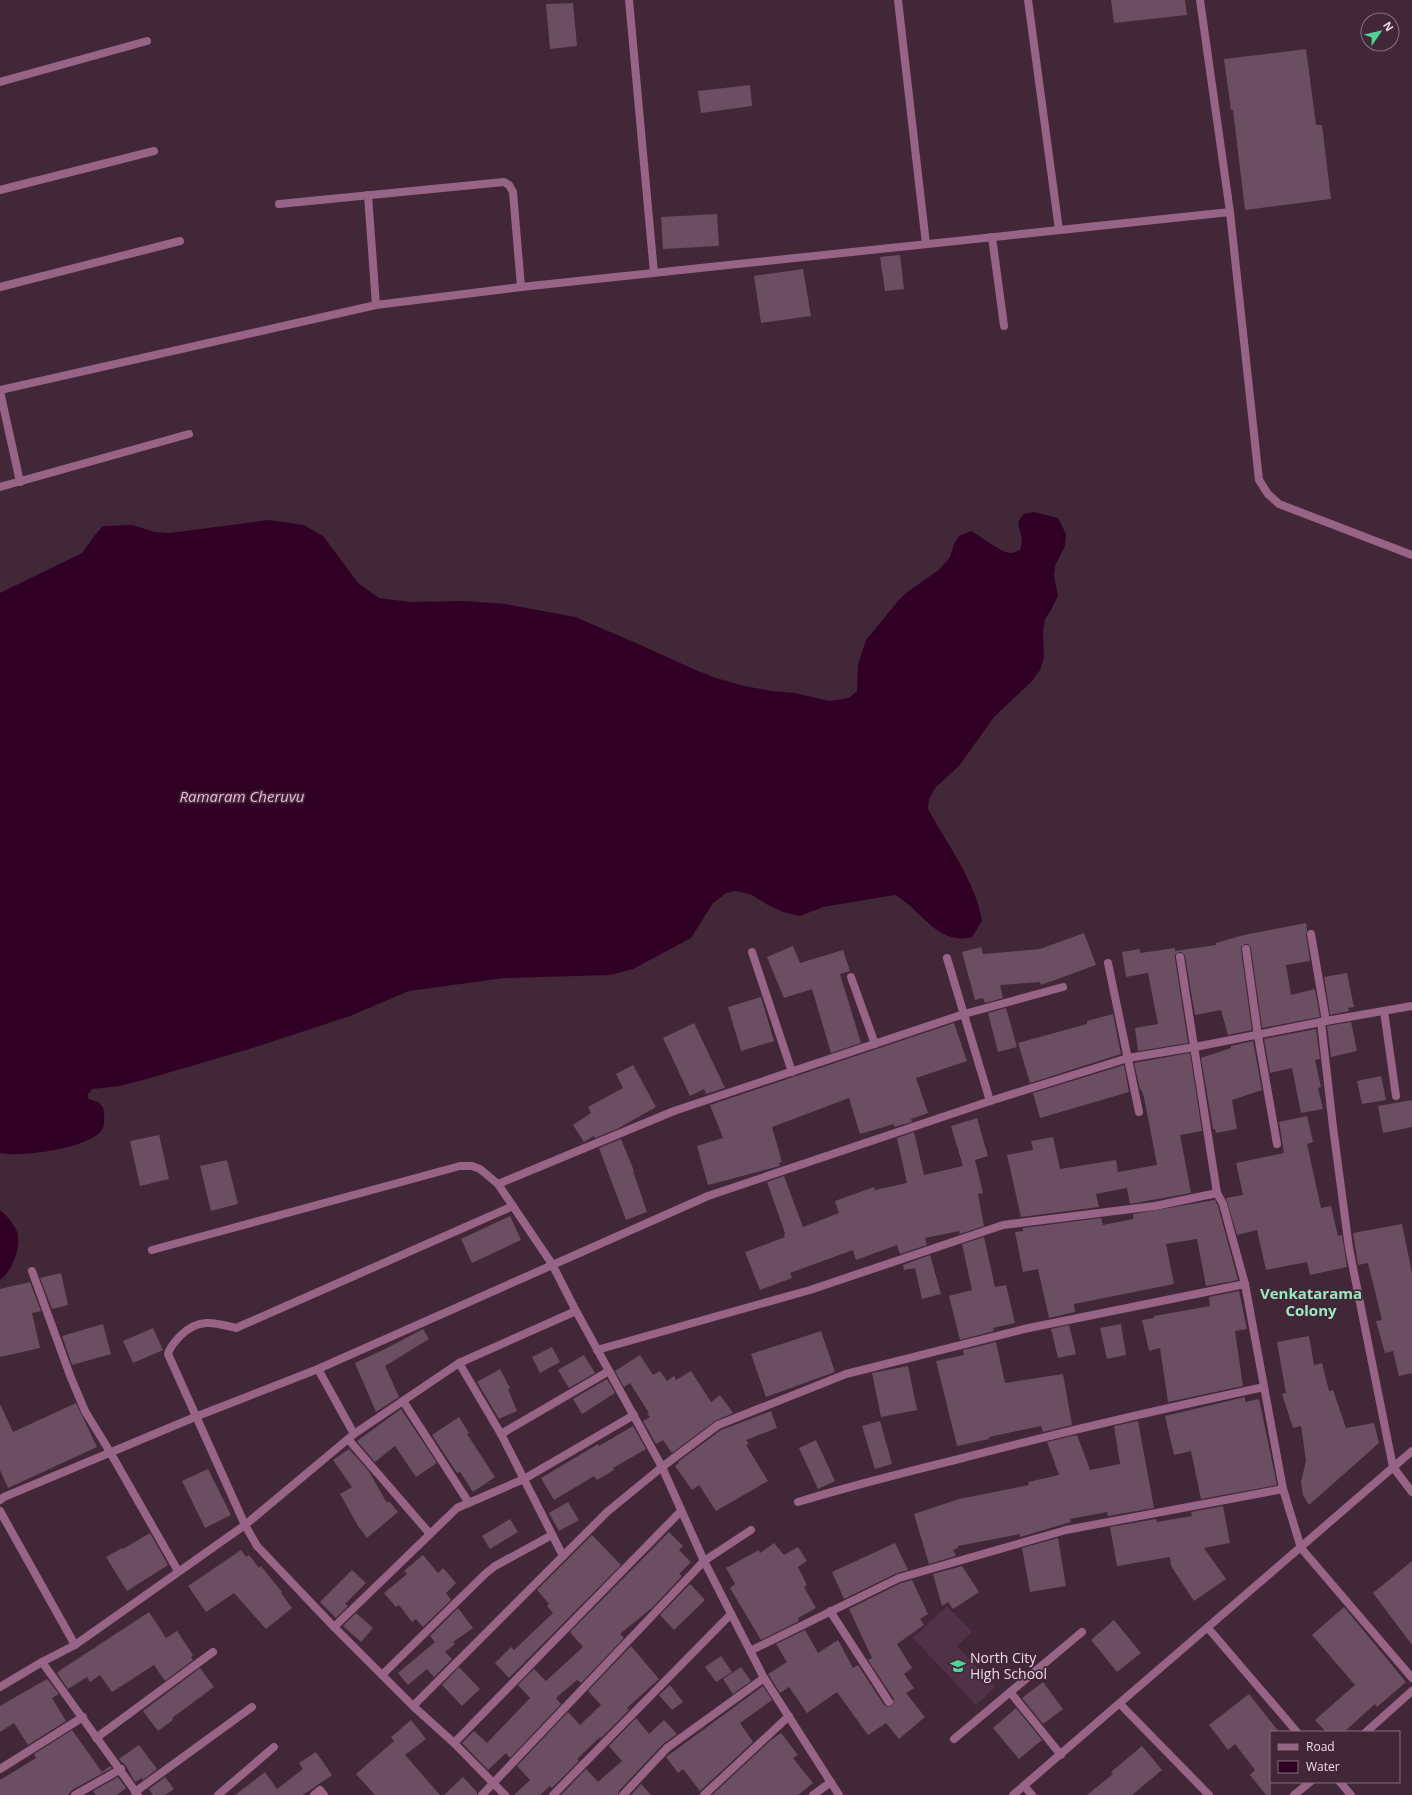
<svg xmlns="http://www.w3.org/2000/svg" width="1412" height="1795" font-family="'Open Sans',sans-serif">
<style>
.built{fill:#513147}
.water{fill:#310025}
.building{fill:#6b4e61}
.lines{fill:none;stroke-linecap:round;stroke-linejoin:round}
.lane{stroke:#976485;stroke-width:8}
.street{stroke:#976485;stroke-width:8}
.labels{text-anchor:middle;stroke-width:3.5;stroke-linejoin:round;paint-order:stroke}
.poi-label{font-size:14px;fill:#eedce7;stroke:#412738;text-anchor:start}
.water-label{font-size:15px;font-style:italic;fill:#f4b6de;stroke:#412738}
.neighbourhood-label{font-size:15px;font-weight:bold;fill:#99eabf;stroke:#412738}
</style>
<rect width="100%" height="100%" fill="#412738"/>
<path class="built" d="M947,1606L972,1632L957,1646L995,1687L976,1705L913,1638Z"/>
<g class="water">
<path d="M1034,512L1058,518L1066,534L1065,546L1055,566L1054,576L1058,596L1051,610L1045,619L1043,632L1044,657L1040,670L1032,681L994,717L959,766L935,788L929,799L928,809C947,844 976,882 982,921L972,937C937,946 921,909 895,895L823,907L800,916L783,912L768,905L750,894L735,891L726,893L713,903L691,938L633,969L610,975L504,978L409,991L350,1016L246,1050L143,1080L119,1086L92,1089L87,1096L89,1099L98,1102L103,1107C104,1114 106,1125 101,1131C89,1148 19,1158 0,1153V593L82,553L95,535L103,526L132,525L155,532L170,533L269,520L304,525L324,537L358,583L379,598L410,602L464,601L506,604L575,617L636,643L691,668L716,678L744,686L772,691L795,693L829,701L849,698L857,691L858,665L866,640L898,601L906,593L940,569L950,557L954,544L959,536L971,531C981,536 1001,553 1011,553C1015,553 1017,551 1020,550C1024,538 1020,533 1018,522L1024,514Z"/>
<path d="M0,1210C7,1216 14,1223 17,1232C22,1246 12,1272 0,1280Z"/>
</g>
<g class="building">
<path d="M1111,0H1185L1187,15L1114,23Z"/>
<path d="M573,3L577,46L550,49L546,4Z"/>
<path d="M1306,49L1316,125H1322L1331,199L1245,210L1233,110H1231L1224,59Z"/>
<path d="M750,85L752,106L701,113L698,91Z"/>
<path d="M717,214L719,246L663,249L661,217Z"/>
<path d="M900,255L904,289L885,291L880,257Z"/>
<path d="M803,269L811,316L761,323L754,276Z"/>
<path d="M1306,923L1307,930L1306,935L1310,961L1286,965L1291,995L1315,989L1320,1017L1262,1028L1251,948L1248,944H1245L1241,947V950L1252,1030L1228,1035L1221,1010L1195,1015L1185,956L1182,952H1179L1175,955V958L1188,1043L1138,1051L1135,1028L1158,1024L1148,973L1126,977L1122,952L1140,949V953L1175,948V951L1216,945V943L1244,935Z"/>
<path d="M1084,933L1096,965L1041,985L1040,982L1000,985L1003,998L985,1003L983,998L975,1000L962,952L981,947L983,954L1040,949Z"/>
<path d="M793,946L800,963L843,950L850,971L840,974L861,1043L831,1053L812,989L784,998L767,957Z"/>
<path d="M1347,973L1354,1007L1348,1008L1349,1011L1330,1015L1324,977Z"/>
<path d="M761,997L774,1041L741,1051L728,1007Z"/>
<path d="M1006,1008L1017,1047L998,1052L988,1013Z"/>
<path d="M1113,1014L1121,1054L1030,1083L1018,1043L1087,1024V1021Z"/>
<path d="M1351,1022L1357,1051L1331,1057L1327,1026Z"/>
<path d="M694,1023L725,1088L706,1094L704,1089L690,1096L663,1038Z"/>
<path d="M954,1023L967,1061L916,1078L928,1113L911,1119L912,1122L894,1127V1124L860,1134L849,1098L772,1127L782,1162L779,1163L780,1166L708,1185L697,1146L723,1138L710,1105Z"/>
<path d="M1316,1029L1320,1059L1315,1060L1321,1087L1318,1088L1323,1109L1301,1113L1292,1068L1270,1073L1264,1039Z"/>
<path d="M1253,1041L1262,1090L1232,1100L1237,1129L1216,1133L1215,1129H1213L1201,1058L1231,1048V1046Z"/>
<path d="M1190,1053L1202,1131L1180,1135L1191,1193L1130,1204L1127,1188L1096,1194L1099,1207L1021,1217L1007,1155L1033,1150L1031,1141L1053,1137L1060,1169L1116,1160L1118,1172L1157,1165L1144,1097L1141,1089H1140L1134,1063Z"/>
<path d="M633,1065L656,1107L617,1129L595,1138L594,1136L584,1142L573,1125L591,1113L588,1107L623,1088L616,1074Z"/>
<path d="M1124,1065L1129,1092L1040,1118L1033,1093Z"/>
<path d="M1381,1076L1386,1100L1362,1104L1357,1081Z"/>
<path d="M1412,1100V1127L1383,1133L1378,1106Z"/>
<path d="M1307,1116L1313,1142L1307,1144L1321,1208L1331,1206L1338,1236L1342,1235L1347,1267L1310,1275L1307,1262L1266,1270L1257,1230L1237,1235L1226,1198L1243,1195L1236,1163L1284,1153L1279,1122Z"/>
<path d="M977,1118L988,1156L975,1160L983,1193L978,1194L984,1226L960,1234L959,1231L925,1238L927,1245L900,1254L897,1245L856,1260L853,1250L790,1273L792,1278L760,1290L745,1252L785,1237L784,1234L785,1233L767,1182L784,1176L803,1227L839,1213L835,1201L874,1187L875,1190L907,1183L897,1138L914,1132L924,1175L963,1166L951,1126Z"/>
<path d="M159,1135L169,1179L140,1186L130,1141Z"/>
<path d="M621,1139L634,1171H633L647,1212L626,1220L599,1148Z"/>
<path d="M227,1160L238,1204L211,1211L200,1166Z"/>
<path d="M1215,1200L1218,1206L1238,1280L1206,1286L1197,1239L1166,1244L1174,1284L1074,1304L1075,1312L1049,1318L1038,1269L1023,1272L1015,1232L1023,1231V1228L1101,1218L1103,1225L1133,1219V1214Z"/>
<path d="M510,1216L521,1240L472,1263L461,1239Z"/>
<path d="M1402,1224L1412,1273V1373L1399,1376L1393,1351L1385,1353L1376,1321L1382,1320L1368,1263L1358,1265L1353,1233Z"/>
<path d="M984,1237L995,1287L1006,1285L1015,1323L993,1328L994,1331L960,1340L949,1296L972,1290L962,1244Z"/>
<path d="M930,1255L941,1294L922,1299L915,1268L904,1270L903,1265Z"/>
<path d="M61,1273L68,1305L52,1309L40,1278Z"/>
<path d="M30,1282L41,1311L32,1313L40,1348L0,1357V1289Z"/>
<path d="M1239,1291L1247,1329L1235,1331L1243,1386L1168,1402L1160,1348L1149,1351L1142,1320L1154,1318V1316L1210,1306L1209,1297Z"/>
<path d="M103,1324L111,1354L72,1365L62,1336Z"/>
<path d="M1121,1324L1126,1355L1107,1359L1100,1328Z"/>
<path d="M1069,1325L1076,1354L1058,1358L1051,1329Z"/>
<path d="M153,1328L163,1350L133,1363L123,1341Z"/>
<path d="M423,1329L429,1339L385,1366L399,1397L376,1412L355,1363L387,1348Z"/>
<path d="M821,1331L835,1372L766,1397L751,1354Z"/>
<path d="M1309,1336L1314,1365L1322,1363L1329,1391L1333,1390L1346,1428L1374,1423L1379,1443L1309,1505L1303,1495L1301,1482L1306,1461L1301,1426L1293,1428L1282,1394L1286,1393L1277,1342Z"/>
<path d="M996,1342L1005,1383L1063,1374L1072,1425L1043,1432L1041,1426L989,1437V1439L957,1446L936,1361L964,1355L963,1350Z"/>
<path d="M552,1347L560,1362L540,1373L532,1357Z"/>
<path d="M584,1355L595,1373L569,1388L558,1370Z"/>
<path d="M640,1355L653,1375L660,1371L667,1381L674,1376L676,1380L691,1371L711,1402L720,1395L733,1413L715,1421L672,1453L663,1440L656,1444L643,1421L650,1417L647,1414L649,1413L630,1383L624,1387L615,1371Z"/>
<path d="M908,1366L917,1410L881,1417L872,1373Z"/>
<path d="M500,1369L510,1388L508,1389L517,1411L499,1419L477,1382Z"/>
<path d="M607,1379L615,1393L582,1414L573,1399Z"/>
<path d="M1245,1397V1402L1259,1399L1277,1485L1201,1499L1191,1451L1174,1455L1165,1416Z"/>
<path d="M76,1403L97,1447L8,1488L0,1470V1404L13,1432Z"/>
<path d="M401,1409L437,1463L416,1477L395,1446L375,1462L357,1441Z"/>
<path d="M771,1411L777,1428L746,1440L749,1444L746,1445L768,1481L716,1511L699,1485L692,1490L675,1466L679,1463L678,1462L721,1430Z"/>
<path d="M459,1417L469,1433L467,1434L495,1477L473,1492L460,1472L457,1473L432,1435Z"/>
<path d="M880,1421L892,1464L875,1469L862,1426Z"/>
<path d="M1138,1421L1154,1508L1108,1516L1107,1512L1070,1519L1071,1522L1020,1537V1534L958,1546V1548L953,1550L956,1556L929,1564L914,1514L959,1499L1029,1485L1028,1482L1059,1475L1047,1442L1072,1436L1077,1435L1090,1470L1120,1464L1114,1426Z"/>
<path d="M633,1426L646,1449L613,1468L614,1470L597,1480L594,1476L554,1500L541,1478L598,1444L599,1446Z"/>
<path d="M816,1440L835,1481L818,1489L799,1448Z"/>
<path d="M349,1449L368,1470L387,1503L389,1501L398,1512L367,1538L358,1526L340,1494L352,1487L333,1460Z"/>
<path d="M208,1469L231,1515L205,1528L182,1481Z"/>
<path d="M568,1502L579,1520L559,1531L549,1513Z"/>
<path d="M1223,1506L1230,1543L1204,1548L1226,1579L1194,1601L1171,1566L1170,1557L1117,1566L1110,1527L1156,1519L1157,1522L1192,1516L1191,1512Z"/>
<path d="M510,1519L518,1532L490,1549L482,1536Z"/>
<path d="M669,1532L683,1546L679,1550L691,1562L679,1574L682,1576L653,1607L620,1634L624,1638L581,1683L577,1680L556,1698L561,1704L510,1758L506,1753L488,1770L462,1743L474,1731L487,1743L530,1698L518,1685L534,1669L546,1681L583,1647L570,1632Z"/>
<path d="M150,1533L168,1565L127,1591L106,1557L122,1548L123,1549Z"/>
<path d="M592,1535L621,1565L509,1678L495,1663L511,1647L514,1650L553,1613L547,1606L549,1604L537,1590Z"/>
<path d="M1058,1538L1066,1586L1030,1592L1022,1548Z"/>
<path d="M774,1543L784,1555L798,1547L807,1561L798,1567L807,1585L804,1587L816,1608L798,1618L799,1621L761,1640L730,1588L735,1584L726,1568L759,1550L760,1553Z"/>
<path d="M895,1543L908,1570L897,1573L844,1599L832,1572Z"/>
<path d="M241,1550L246,1557L249,1555L259,1568L261,1566L282,1592L281,1593L292,1608L266,1629L234,1593L206,1612L188,1586Z"/>
<path d="M423,1555L438,1573L443,1568L456,1583L446,1593L451,1600L423,1627L416,1619L412,1622L399,1605L396,1607L384,1593L407,1574L404,1571Z"/>
<path d="M1412,1561V1645L1373,1593Z"/>
<path d="M962,1566L979,1592L953,1609L948,1602L942,1606L933,1574Z"/>
<path d="M352,1570L366,1583L345,1604L348,1606L336,1618L320,1602Z"/>
<path d="M912,1580L928,1614L920,1619L924,1625L897,1644L912,1668L904,1674L914,1688L906,1693L925,1717L899,1739L886,1723L868,1735L837,1692L807,1713L789,1687L780,1693L768,1674L787,1662L776,1644L805,1630L818,1653L838,1640L853,1668L858,1665L884,1705L889,1707L892,1706L894,1699L868,1660L872,1658L849,1609L901,1583Z"/>
<path d="M690,1584L705,1600L674,1630L660,1615Z"/>
<path d="M1344,1607L1406,1682L1377,1707L1375,1704L1344,1732H1326L1315,1720L1355,1685L1312,1635Z"/>
<path d="M458,1608L473,1628L453,1642L455,1644L445,1652L452,1659L434,1677L427,1669L408,1685L398,1673L435,1642L430,1636Z"/>
<path d="M149,1612L166,1638L177,1631L193,1655L191,1657L193,1660L165,1681L154,1665L112,1692L100,1675L90,1682L87,1677L68,1689L57,1673L59,1671Z"/>
<path d="M356,1613L373,1628L361,1642L343,1626Z"/>
<path d="M1114,1620L1141,1653L1117,1672L1091,1640Z"/>
<path d="M631,1646L659,1679L627,1708L629,1710L601,1738L600,1737L577,1759L579,1761L552,1788L550,1786L540,1795H514L530,1780L517,1766L568,1712L580,1725L601,1705L588,1691Z"/>
<path d="M721,1656L732,1672L716,1682L705,1667Z"/>
<path d="M459,1667L480,1689L462,1706L442,1685Z"/>
<path d="M741,1667L751,1681L733,1694L723,1679Z"/>
<path d="M200,1668L214,1687L172,1718L173,1720L158,1731L143,1711Z"/>
<path d="M47,1679L59,1694L52,1698L66,1721L28,1745L14,1723L0,1732V1706Z"/>
<path d="M1043,1682L1063,1709L1043,1724L1022,1698Z"/>
<path d="M670,1685L683,1702L672,1710L659,1695Z"/>
<path d="M763,1686L772,1700L740,1723L753,1742L700,1791L683,1769L678,1773L666,1757Z"/>
<path d="M1249,1694L1279,1732H1271V1795H1266L1250,1775L1255,1770L1235,1744L1228,1750L1209,1725Z"/>
<path d="M1016,1708L1042,1740L1019,1759L993,1728Z"/>
<path d="M636,1718L649,1734L664,1720L677,1734L663,1744L619,1791L618,1795H561L586,1769L598,1782L622,1761L609,1746Z"/>
<path d="M411,1720L426,1739L405,1755L440,1795H375L356,1774L394,1741L391,1737Z"/>
<path d="M72,1730L102,1772L110,1766L112,1768L72,1790L68,1795H0V1780L36,1758L34,1754Z"/>
<path d="M781,1733L798,1755L793,1758L813,1783L798,1795H712L771,1740Z"/>
<path d="M139,1745L157,1769L143,1780L142,1778L135,1782L126,1766L119,1759Z"/>
<path d="M1142,1746L1162,1770L1132,1795H1087L1113,1774L1111,1772Z"/>
<path d="M316,1752L332,1775L303,1795H235L265,1772L277,1789L303,1769L299,1763Z"/>
<path d="M118,1777L126,1788L117,1795H96L93,1791Z"/>
<path d="M165,1777L174,1789L165,1795H153L149,1789Z"/>
<path d="M463,1777L477,1792V1795H444Z"/>
<path d="M641,1784L651,1795H631Z"/>
</g>
<g class="lines">
<g class="lane">
<path d="M992,237L1004,326"/>
<path d="M704,1561L751,1530"/>
</g>
<g class="street">
<path d="M629,0L654,273"/>
<path d="M898,0L926,244"/>
<path d="M1028,0L1059,230"/>
<path d="M1200,0L1230,212L1259,480L1268,494L1279,504L1412,555"/>
<path d="M0,82L147,41"/>
<path d="M0,190L154,151"/>
<path d="M368,195L376,305"/>
<path d="M279,204L504,182L509,185L513,192L521,287"/>
<path d="M0,287L180,241"/>
<path d="M0,390L376,305L521,287L1230,212"/>
<path d="M0,391L20,482"/>
<path d="M0,487L189,434"/>
<path d="M1311,934L1326,1021"/>
<path d="M1246,949L1258,1036L1277,1144"/>
<path d="M752,952L792,1072"/>
<path d="M1180,957L1217,1193"/>
<path d="M947,958L990,1101"/>
<path d="M1108,963L1139,1112"/>
<path d="M851,977L875,1044"/>
<path d="M1384,1011L1396,1096"/>
<path d="M1321,1022L1333,1127L1349,1248L1393,1467L1412,1492"/>
<path d="M498,1184L674,1111L964,1014L1063,987"/>
<path d="M152,1250L460,1166H472L480,1169L498,1184L552,1264L576,1311L662,1467L704,1561L764,1678L839,1795"/>
<path d="M32,1271L71,1378L85,1411L110,1452L178,1571"/>
<path d="M597,1350L810,1290L1003,1225L1155,1206L1217,1193L1223,1204L1245,1284L1283,1489L1301,1548L1412,1678"/>
<path d="M459,1363L501,1434L563,1556"/>
<path d="M403,1401L469,1503"/>
<path d="M354,1434L318,1369L708,1196L990,1101L1128,1058L1195,1047L1326,1021L1412,1006"/>
<path d="M501,1434L609,1371"/>
<path d="M348,1439L430,1534"/>
<path d="M0,1500L4,1497L195,1417L318,1369"/>
<path d="M798,1502C850,1486 902,1473 955,1460C1058,1433 1161,1409 1264,1387"/>
<path d="M0,1511L75,1645"/>
<path d="M830,1611L889,1702"/>
<path d="M334,1627L457,1508L524,1479L634,1415"/>
<path d="M1208,1628L1297,1732"/>
<path d="M750,1651L899,1578L1066,1530L1283,1489"/>
<path d="M42,1662L138,1795"/>
<path d="M382,1675L485,1574L495,1566L552,1535"/>
<path d="M0,1687L42,1662L75,1645L245,1525L354,1434L459,1363L576,1311"/>
<path d="M1010,1692L1061,1755"/>
<path d="M1120,1704L1209,1795"/>
<path d="M413,1706L607,1512L662,1467L718,1425L846,1374L1024,1329L1245,1284"/>
<path d="M1366,1732L1412,1691"/>
<path d="M96,1738L213,1652"/>
<path d="M954,1739L1082,1632"/>
<path d="M454,1743L681,1511"/>
<path d="M0,1769L83,1717"/>
<path d="M1340,1782L1351,1795"/>
<path d="M1024,1786L1032,1795"/>
<path d="M135,1792L252,1707"/>
<path d="M75,1795L121,1769"/>
<path d="M218,1795L274,1747"/>
<path d="M314,1795L320,1790L324,1795"/>
<path d="M482,1795L704,1561"/>
<path d="M505,1795L454,1743L413,1706L334,1627L257,1546L245,1525L168,1354C170,1346 175,1342 180,1336C198,1318 213,1322 236,1328L513,1206"/>
<path d="M553,1795L731,1614"/>
<path d="M623,1795L667,1748L764,1678"/>
<path d="M704,1795L789,1716"/>
<path d="M813,1795L831,1782"/>
<path d="M1013,1795L1412,1451"/>
<path d="M1294,1795L1310,1782"/>
</g>
</g>
<defs>
<symbol id="school-bare" viewBox="-9 -9 18 18"><path d="M0-5L7-2L0 1L-7-2ZM-4 1L0 2.5L4 1V4Q0 6-4 4Z" fill="#51d398" stroke="#412738" stroke-width="2.5" paint-order="stroke"/></symbol>
</defs>
<g fill-rule="evenodd">
<use href="#school-bare" x="947" y="1655" width="22" height="22"/>
</g>
<g class="labels">
<g class="poi-label">
<text x="970" y="1663">North City<tspan x="970" dy="16">High School</tspan></text>
</g>
<g class="water-label">
<text x="242" y="802">Ramaram Cheruvu</text>
</g>
<g class="neighbourhood-label">
<text x="1311" y="1299">Venkatarama<tspan x="1311" dy="17">Colony</tspan></text>
</g>
</g>
<rect x="1270" y="1731" width="130" height="52" fill="#412738" stroke="#866f7e"/>
<rect x="1278" y="1744" width="20" height="6" fill="#976485" stroke="#866f7e"/>
<text x="1306" y="1751" font-size="12" fill="#eedce7">Road</text>
<rect x="1278" y="1761" width="20" height="12" fill="#310025" stroke="#866f7e"/>
<text x="1306" y="1771" font-size="12" fill="#eedce7">Water</text>
<g transform="translate(1380 32) rotate(56)"><circle r="19" fill="#412738" stroke="#866f7e"/>
<path d="M0-3L7 15L0 10L-7 15Z" fill="#51d398"/>
<text y="-6" font-size="11" font-weight="bold" text-anchor="middle" fill="#eedce7">N</text>
</g>
</svg>
